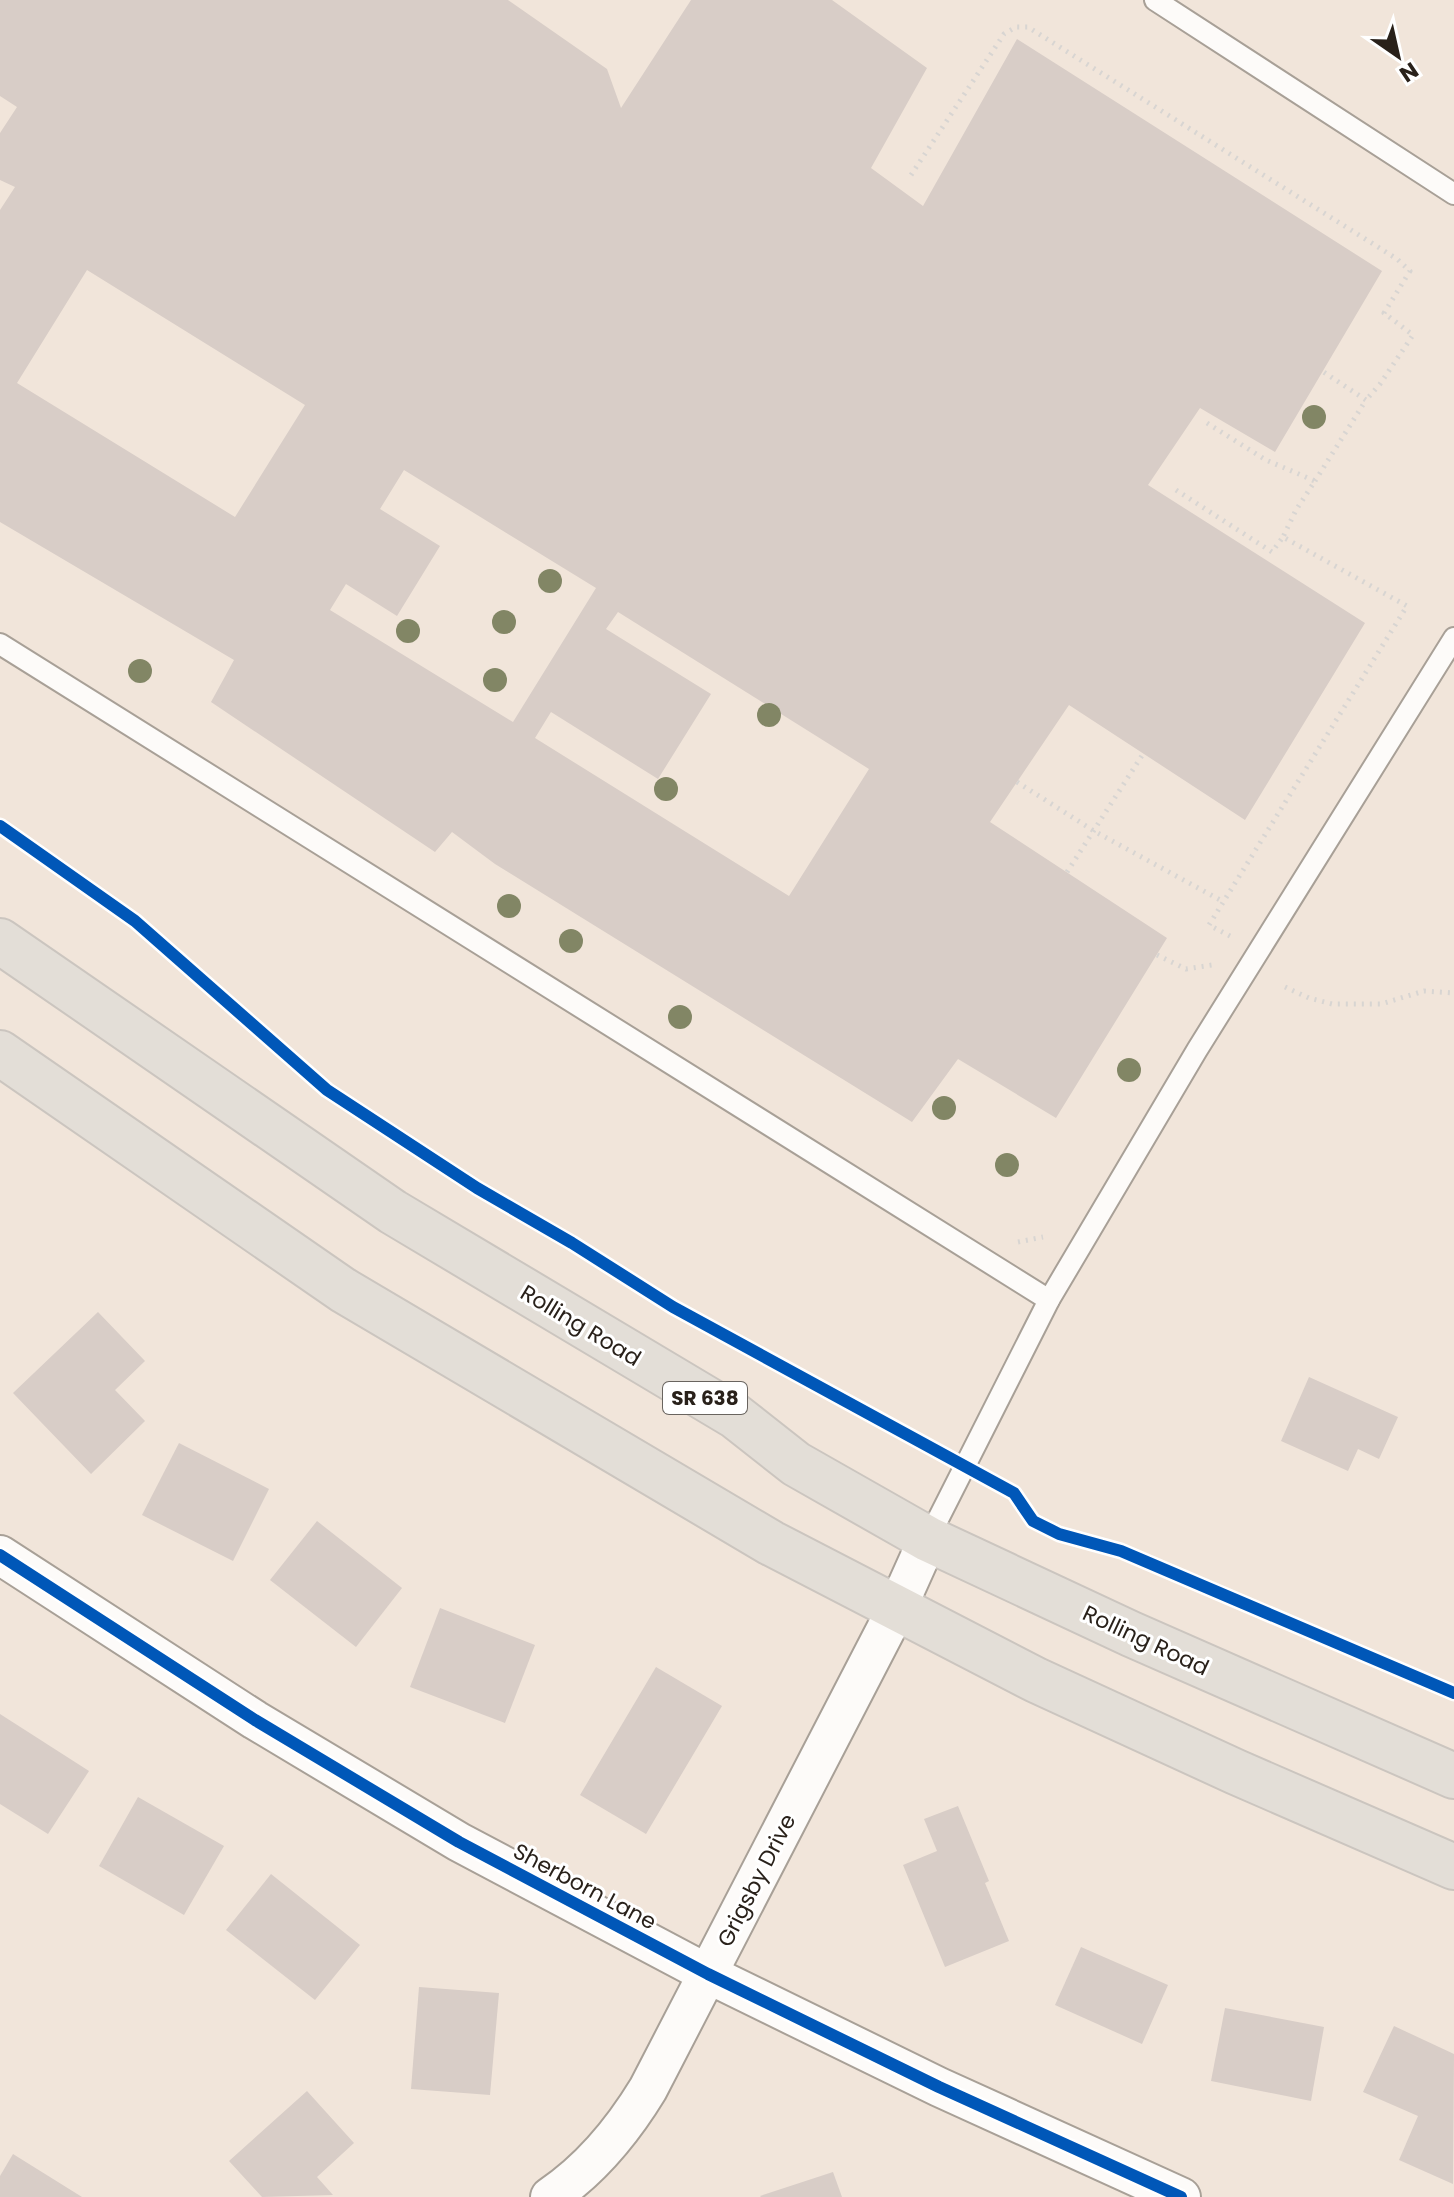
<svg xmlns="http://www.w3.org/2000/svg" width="1454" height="2197" font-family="Poppins,sans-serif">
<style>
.building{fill:#d8cdc7;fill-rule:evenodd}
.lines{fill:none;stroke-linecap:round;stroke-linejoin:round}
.lane-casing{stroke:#a8a097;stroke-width:24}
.street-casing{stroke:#a8a097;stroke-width:42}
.primary-casing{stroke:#cbc5bf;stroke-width:48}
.path{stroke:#d8d5d2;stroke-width:5;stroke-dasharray:2 6;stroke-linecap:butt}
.lane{stroke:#fdfbf9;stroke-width:20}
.street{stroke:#fdfbf9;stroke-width:38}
.primary{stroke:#e3ded7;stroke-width:44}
.cycleway-casing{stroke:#fff;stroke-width:17}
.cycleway{stroke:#0057b8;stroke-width:12}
.tree{fill:#828665}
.labels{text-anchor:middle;stroke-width:6;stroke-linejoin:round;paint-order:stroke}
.shield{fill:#fff;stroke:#69645f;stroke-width:2}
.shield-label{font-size:20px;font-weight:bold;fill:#29211a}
.street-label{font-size:22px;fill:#29211a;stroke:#fff}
</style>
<rect width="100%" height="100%" fill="#f1e5da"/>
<g class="building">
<path d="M0,0H508L607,69L621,108L691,0H832L927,68L871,168L923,206L1017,39L1382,271L1275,452L1200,408L1148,485L1365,623L1245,820L1069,705L990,822L1167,938L1056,1118L958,1059L912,1122L495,864L452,832L435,852L211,702L234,660L0,522V210L15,187L0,180V133L17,107L0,96ZM87,270L305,405L235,517L17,383ZM404,470L596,588L513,722L330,610L346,584L397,616L440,546L380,509ZM618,612L869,769L789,896L535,738L551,712L658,779L711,694L606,629Z"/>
<path d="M98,1312L145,1361L115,1390L145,1421L91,1474L13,1393Z"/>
<path d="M1309,1377L1398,1417L1379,1459L1358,1449L1348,1471L1281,1441Z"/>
<path d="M179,1443L269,1489L233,1561L142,1515Z"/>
<path d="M317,1521L402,1588L356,1647L270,1580Z"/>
<path d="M440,1608L535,1645L505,1723L410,1687Z"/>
<path d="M656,1667L722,1706L646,1834L580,1795Z"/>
<path d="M0,1714L89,1771L48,1834L0,1804Z"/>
<path d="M138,1797L224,1846L184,1915L99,1866Z"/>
<path d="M958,1806L989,1881L985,1883L1009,1941L945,1967L903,1865L937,1851L924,1819Z"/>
<path d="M271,1874L360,1945L315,2000L226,1930Z"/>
<path d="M1081,1947L1168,1985L1142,2044L1055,2005Z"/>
<path d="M419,1987L499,1993L490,2095L411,2089Z"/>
<path d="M1225,2008L1324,2027L1311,2101L1211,2081Z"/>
<path d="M1394,2026L1454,2054L1453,2184L1399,2160L1418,2116L1363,2092Z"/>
<path d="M307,2091L354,2143L317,2177L333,2195L262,2197L229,2161Z"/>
<path d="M13,2154L82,2197H0V2176Z"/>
<path d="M833,2172L842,2197H761L760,2196Z"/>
</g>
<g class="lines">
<defs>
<g id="lane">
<path d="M1155,0L1454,194"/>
<path d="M0,644L1049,1300"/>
<path d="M928,1539L1049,1300L1197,1050L1454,638"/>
</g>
<g id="street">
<path d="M0,1555L255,1720L459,1842L708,1974L939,2087L1181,2197"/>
<path d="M550,2197C590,2170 623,2130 648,2089L897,1608L928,1539"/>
</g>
<g id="primary">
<path d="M0,941L393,1212L735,1416L796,1464L928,1539L1131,1634L1454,1776"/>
<path d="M0,1053L343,1290L771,1543L1036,1680L1236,1772L1454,1867"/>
</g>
</defs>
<use href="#lane" class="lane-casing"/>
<use href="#street" class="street-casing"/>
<use href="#primary" class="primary-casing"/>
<g class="path">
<path d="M911,175L1004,34L1016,27H1028L1397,259L1410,271L1384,313L1413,335L1380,384L1366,400"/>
<path d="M1207,423L1266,460L1315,481L1296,510L1283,537"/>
<path d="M1315,481L1366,400L1322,371"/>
<path d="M1176,490L1272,552L1283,537L1407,606L1209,925L1230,936"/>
<path d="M1017,782L1094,831L1222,901"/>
<path d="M1067,872L1143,754"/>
<path d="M1157,955L1186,969L1212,965"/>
<path d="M1285,987L1309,998L1332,1004H1381L1424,991L1454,993"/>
<path d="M1018,1242L1043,1237"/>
</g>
<use href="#lane" class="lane"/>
<use href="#street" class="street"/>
<use href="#primary" class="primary"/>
<defs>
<g id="cycleway">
<path d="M0,826L135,921L327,1090L477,1188L572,1243L673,1307L1014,1493L1033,1521L1059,1534L1121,1551L1454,1693"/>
<path d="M0,1555L255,1720L459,1842L708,1974L939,2087L1181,2197"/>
</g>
</defs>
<use href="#cycleway" class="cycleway-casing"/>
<use href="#cycleway" class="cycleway"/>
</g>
<g class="tree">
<circle cx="1314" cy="417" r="12"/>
<circle cx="550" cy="581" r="12"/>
<circle cx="504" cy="622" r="12"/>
<circle cx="408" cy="631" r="12"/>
<circle cx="140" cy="671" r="12"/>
<circle cx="495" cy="680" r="12"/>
<circle cx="769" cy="715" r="12"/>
<circle cx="666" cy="789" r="12"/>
<circle cx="509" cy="906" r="12"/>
<circle cx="571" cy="941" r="12"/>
<circle cx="680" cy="1017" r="12"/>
<circle cx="1129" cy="1070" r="12"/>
<circle cx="944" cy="1108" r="12"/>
<circle cx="1007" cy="1165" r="12"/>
</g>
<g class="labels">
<rect class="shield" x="663" y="1382" width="84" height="32" rx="6"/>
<g class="shield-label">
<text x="705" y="1405">SR 638</text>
</g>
<g class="street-label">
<text transform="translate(581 1325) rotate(31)" y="8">Rolling Road</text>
<text transform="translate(1146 1640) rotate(25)" y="8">Rolling Road</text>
<text transform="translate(756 1880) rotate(-63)" y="8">Grigsby Drive</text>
<text transform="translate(585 1886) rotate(28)" y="8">Sherborn Lane</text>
</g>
</g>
<g transform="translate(1398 56) rotate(146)" stroke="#ffffff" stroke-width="6" paint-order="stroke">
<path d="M0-6L14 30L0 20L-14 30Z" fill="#29211a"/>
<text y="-12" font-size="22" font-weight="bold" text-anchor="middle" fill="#29211a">N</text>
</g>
</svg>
